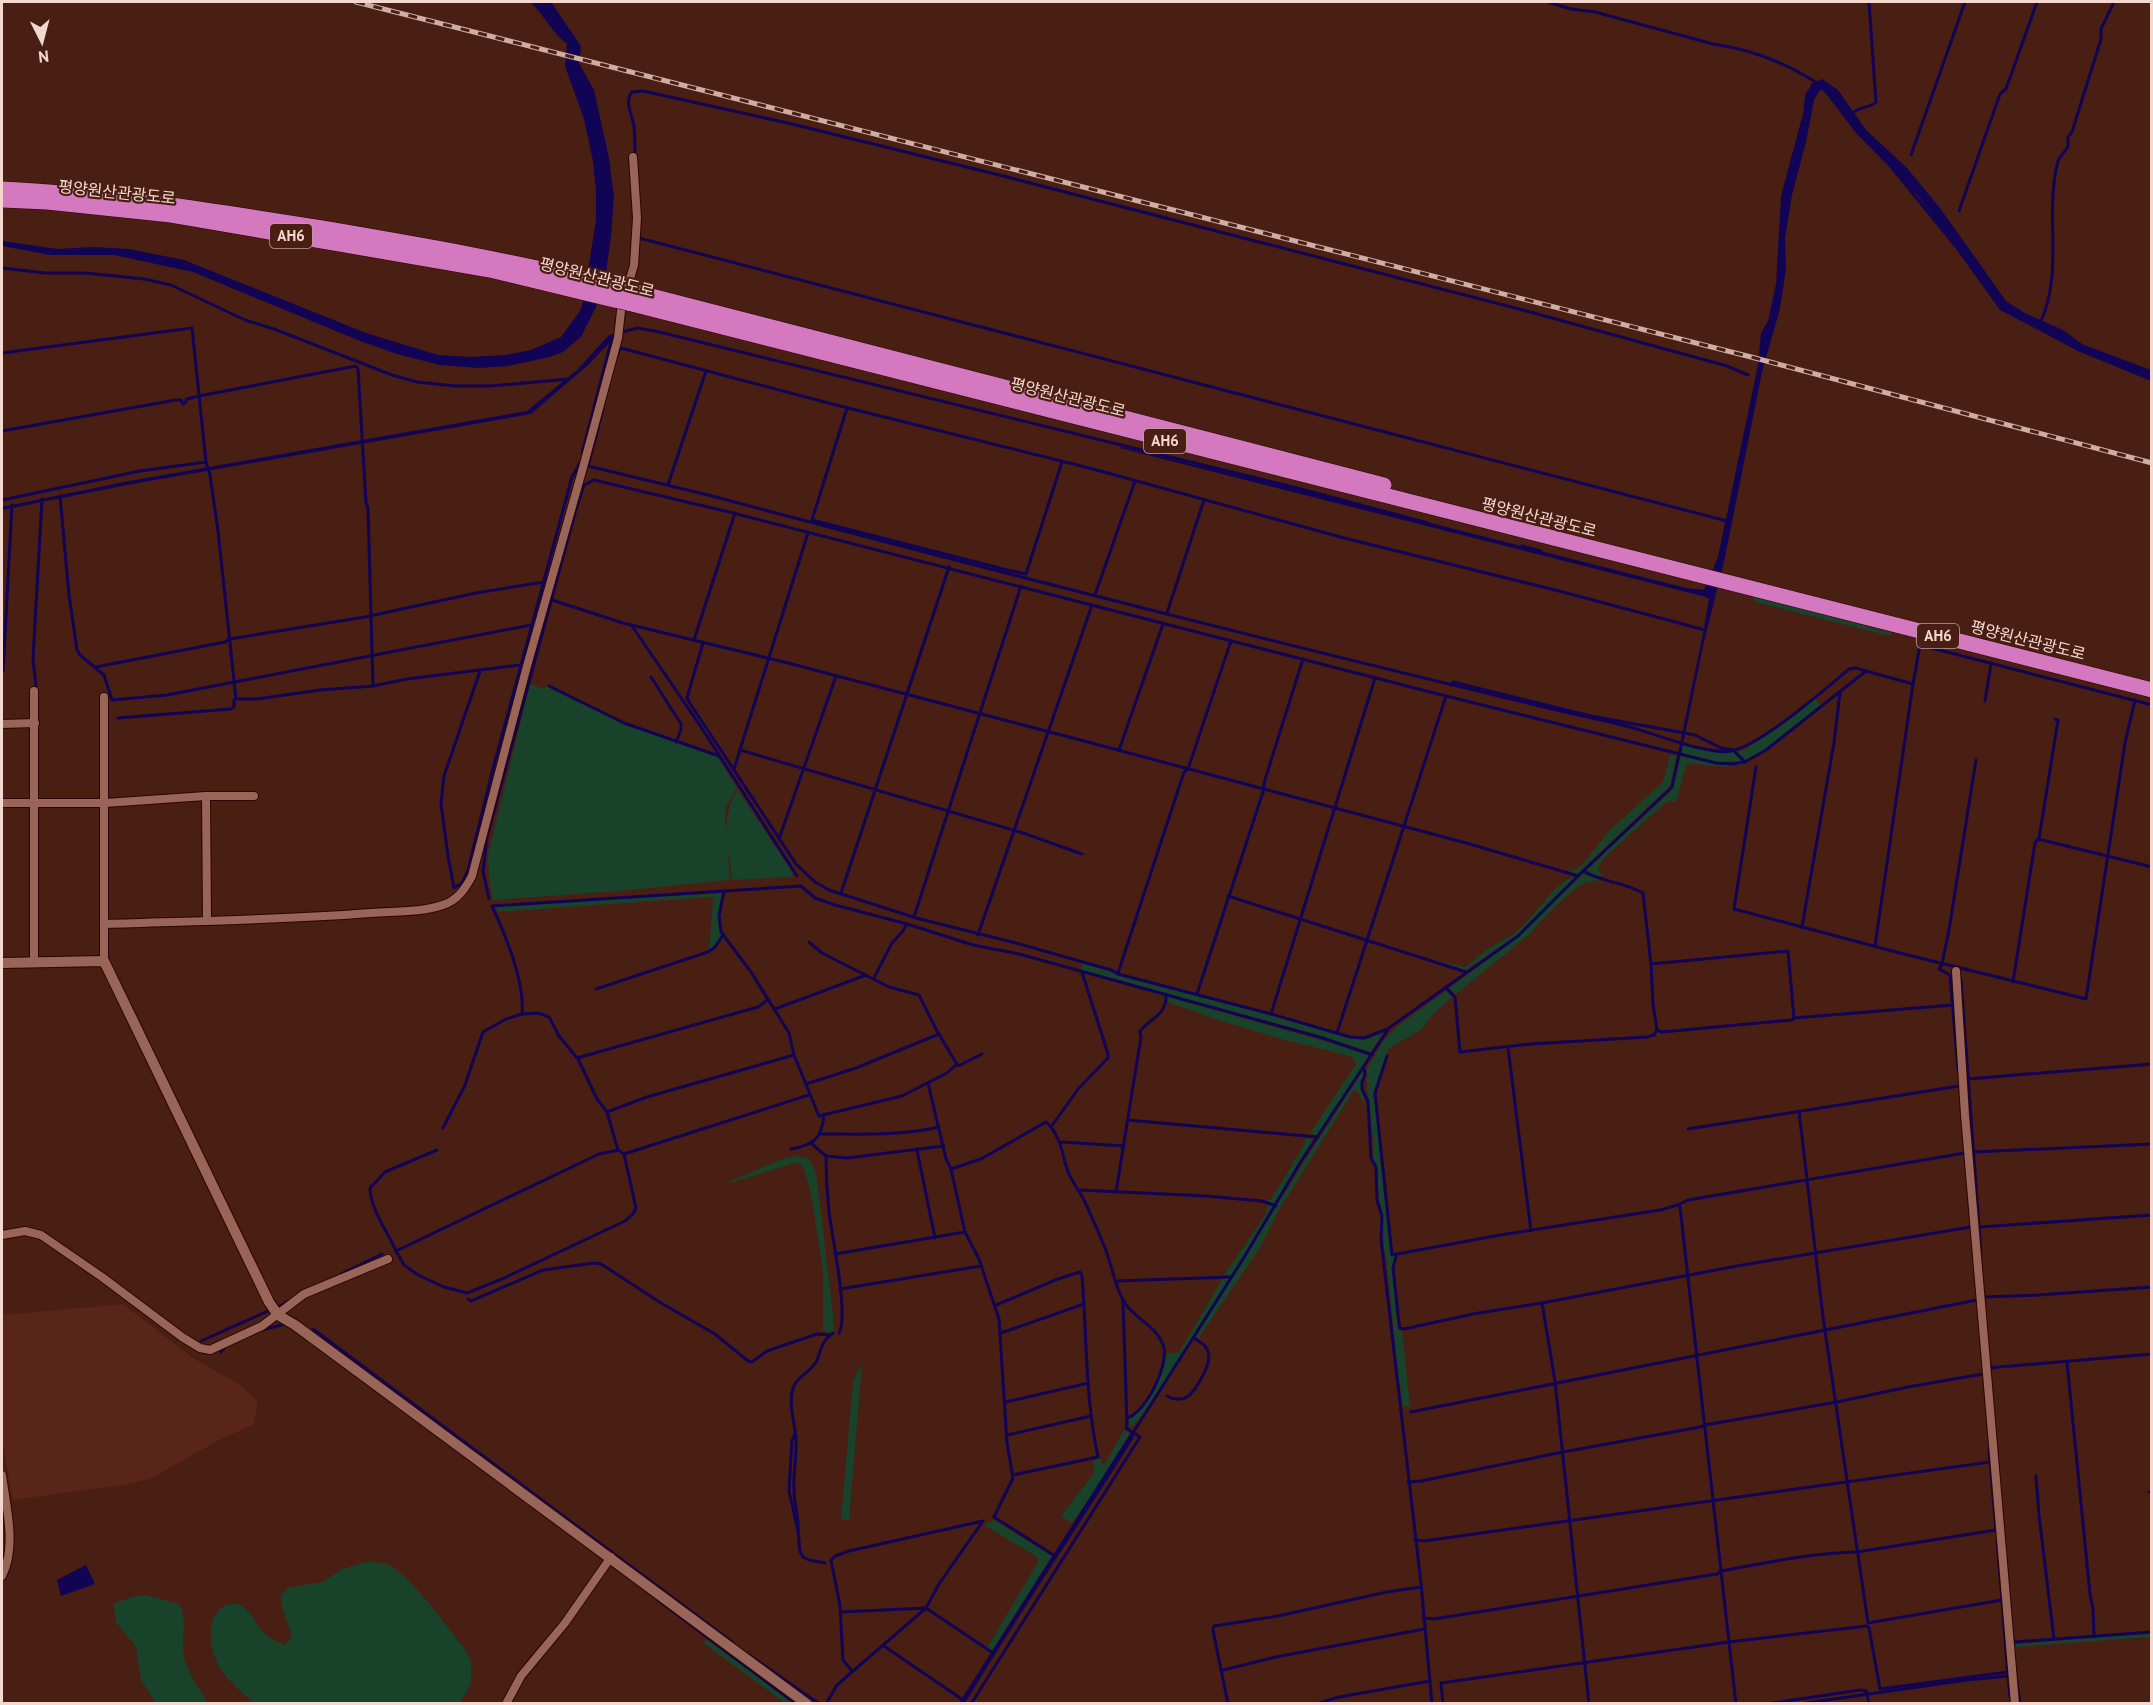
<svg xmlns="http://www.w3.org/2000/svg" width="2153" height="1705" font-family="'PT Sans','Noto Sans KR',sans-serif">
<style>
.built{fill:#582518}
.green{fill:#19422b}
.water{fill:#120454}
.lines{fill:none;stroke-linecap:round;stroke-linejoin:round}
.stream{stroke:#120454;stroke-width:3}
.minor-casing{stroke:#2d0500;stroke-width:10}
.tertiary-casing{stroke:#2d0500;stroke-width:12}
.motorway-casing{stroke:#2d0500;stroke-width:16}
.minor{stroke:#986558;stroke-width:8}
.tertiary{stroke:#986558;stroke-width:10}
.motorway{stroke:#d478bf;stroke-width:15}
.rail-casing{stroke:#cdada4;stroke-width:5}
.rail{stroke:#491e13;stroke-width:3;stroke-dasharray:9;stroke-linecap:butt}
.motorway-bridge-casing{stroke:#2d0500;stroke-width:16;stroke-linecap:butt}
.motorway-bridge{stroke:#d478bf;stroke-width:15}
.labels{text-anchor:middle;stroke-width:4.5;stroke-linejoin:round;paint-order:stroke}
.shield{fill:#491e13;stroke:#c1a096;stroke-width:1.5}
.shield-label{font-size:15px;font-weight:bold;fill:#f4d7ce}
.street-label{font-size:16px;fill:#f4d7ce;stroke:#491e13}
</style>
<rect width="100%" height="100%" fill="#491e13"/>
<path class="built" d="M123,1304L193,1358L239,1384L258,1402L253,1425L221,1439L152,1478L130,1484L13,1500L2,1440V1315Z"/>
<g class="green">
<path d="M1752,596L1892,633L1889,636L1755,602Z"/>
<path d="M530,684L544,689L546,686L624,724L717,756L737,788L726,807L725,818L730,880L619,891L493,900L489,878L488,854Z"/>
<path d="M1815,698L1821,706L1765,750L1745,760L1737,751L1744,750Z"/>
<path d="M1683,744L1721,752H1734L1743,761L1716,762L1681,754Z"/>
<path d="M1670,755L1676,756L1670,786L1577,874L1568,870H1574L1582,865L1609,831L1663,782Z"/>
<path d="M1680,756L1716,764H1746L1726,767L1687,763L1676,802L1669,801L1664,804L1604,858L1598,868L1599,872L1605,876L1595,875L1586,870L1672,790Z"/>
<path d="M738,790L792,872L791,877L732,880C732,871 730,864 729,856C724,832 725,810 738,790Z"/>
<path d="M1583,874L1601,880C1594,881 1585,882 1579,886C1572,890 1534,927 1531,933L1456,994L1449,988L1518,937Z"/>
<path d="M1573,876V879L1517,935L1466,970L1435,960L1465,967C1475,960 1484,950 1495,944C1502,940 1509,938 1516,932C1536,915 1548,890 1573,876Z"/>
<path d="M723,893C718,906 716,922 722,935L715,946L708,951L710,942L713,897L498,912L494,906Z"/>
<path d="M1083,963L1111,971L1117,975L1271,1015L1350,1037L1368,1039L1384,1031L1371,1052L1323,1037L1081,970Z"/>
<path d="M1446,991L1452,997L1433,1014L1422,1029L1388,1049L1374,1094L1390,1252L1395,1257L1392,1266L1397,1324L1398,1329L1402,1331L1410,1406L1403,1407L1396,1356L1387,1261L1384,1248L1383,1215L1379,1200L1377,1171L1373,1158V1136L1367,1090V1069L1384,1040L1399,1025Z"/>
<path d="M1168,997L1370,1054L1317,1136L1310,1133L1356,1064L1353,1057L1278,1038L1215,1019L1168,1002Z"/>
<path d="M1364,1069V1075L1361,1081L1365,1107L1359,1093L1354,1090L1278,1212L1259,1249L1200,1336V1339L1196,1336L1302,1165Z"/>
<path d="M1306,1138L1313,1139L1276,1204L1265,1201L1270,1200L1289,1171L1293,1161L1300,1153Z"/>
<path d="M795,1156L809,1159L815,1170L817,1180L833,1315L834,1331L831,1333L823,1331V1270L811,1194L804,1169L801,1164L794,1163L730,1183V1181L780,1160Z"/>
<path d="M1268,1204L1275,1206L1231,1276L1224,1275L1266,1214Z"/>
<path d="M1223,1278H1230L1152,1401L1138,1420L1130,1428L1128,1419C1150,1408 1162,1377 1166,1355L1169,1353L1179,1352Z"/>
<path d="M862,1364L849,1520L841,1519L853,1382L856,1374Z"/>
<path d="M1124,1430L1130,1434L1096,1489L1072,1523L1061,1516L1094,1473L1093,1461L1100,1458L1102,1465L1105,1464Z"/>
<path d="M994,1520L1052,1556L992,1651L987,1648L1039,1560L1037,1557L984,1525Z"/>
<path d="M366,1562C373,1562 383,1562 389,1565C409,1574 450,1630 465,1649C476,1666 473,1688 459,1703H254C231,1684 208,1663 211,1631C211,1625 212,1618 216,1614C220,1607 228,1603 235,1604C251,1607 254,1623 264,1633C269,1638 278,1641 284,1645L292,1637L282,1606L281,1595L290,1587L323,1582L342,1569Z"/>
<path d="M146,1595L179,1604C188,1620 181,1637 184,1656C188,1674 199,1688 208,1703H156L141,1680L136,1647L116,1622L113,1604L135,1596Z"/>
<path d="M2151,1633V1637L2016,1647V1644Z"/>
<path d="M706,1639L793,1703H785L703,1643Z"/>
</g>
<g class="water">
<path d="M530,2H551L581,46L579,63L594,90L609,158L614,197L611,236L606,273L596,307L581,337L563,352L550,357L508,366L479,368L440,365L397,354L360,341L193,272L114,255H50L2,246V241L58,249L92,247L129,249L184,260L366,333L438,355L471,357L505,355L531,350L561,337L580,311L583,302L596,220V191L593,161L584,119L565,66L567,44C552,33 544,14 530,2Z"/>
<path d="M1822,79L1838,90L1866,130L1906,167L1940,208L2006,301L2025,313L2063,330L2082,344L2151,370V381L2080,352L2000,310L1918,196L1856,133L1824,91L1820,90L1814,100L1806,142L1792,195L1785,238L1786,269L1780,309L1762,372L1724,562L1704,642L1681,754L1678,753L1703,634L1709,599L1706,597L1120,448L1121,447L1305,491L1686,588L1704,590L1718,557L1758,365L1761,333L1768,321L1776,284L1781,196L1811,84Z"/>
<path d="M613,334L614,337L611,341L587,366L531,414L127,485L2,510V507L129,481L527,411L577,370L609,335Z"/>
<path d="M1130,1434L1134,1435L1133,1439C1078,1527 1019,1614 965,1703H959Z"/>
<path d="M86,1565L95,1584L61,1596L57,1580Z"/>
</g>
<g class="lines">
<g class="stream">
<path d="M1548,2L1571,9L1595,12L1713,44C1749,49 1786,63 1817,83"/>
<path d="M1805,107L1807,94L1811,89"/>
<path d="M1850,115C1860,105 1869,109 1876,102L1869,2"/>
<path d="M1911,155L1965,2"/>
<path d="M635,157C635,147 635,136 634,126C632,114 624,102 632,92L643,91L792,124L1003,176L1519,309L1727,366L1748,375"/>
<path d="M1892,168L1958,249"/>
<path d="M1959,211L2000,94L2006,89L2037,2"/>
<path d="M639,238L1727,521"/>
<path d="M2,268L45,273H86L144,279L171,285L245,320L274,329L392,375L417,382L455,386H490L569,379"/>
<path d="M2041,321C2064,269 2044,215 2058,161C2060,155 2066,152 2068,146V137L2072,132L2101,39V29L2114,2"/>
<path d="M622,332L637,328L655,331L1301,489L1428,523"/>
<path d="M2,353L192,328L206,462L210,475L218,531L236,699"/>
<path d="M618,353L621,348L632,351L832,404L1093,469L1344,538L1559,591L1705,630"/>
<path d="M847,408L812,520L1007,570L1026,574L1062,462"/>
<path d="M603,409L588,466L708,495C986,569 1265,640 1544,707C1571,714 1599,719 1626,726C1651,732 1709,756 1731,751C1760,746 1824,690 1849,669L1856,668L1866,671"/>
<path d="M2,431L176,400H181L183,404L185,403L187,399L199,396L356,366L358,369L366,503L368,508L373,686"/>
<path d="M582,454L612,338"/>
<path d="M668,485L706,371"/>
<path d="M60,496L69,595L77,650L80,655L104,675L112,700L167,695L531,625"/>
<path d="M2,500L140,471L206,462"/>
<path d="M1522,546L1541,551"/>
<path d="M1095,595L1135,481"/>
<path d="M552,600L623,623L784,662L1084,741L1470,844L1578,876"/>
<path d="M1167,613L1204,500"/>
<path d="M632,626L699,724L797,876"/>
<path d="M694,640L735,513"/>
<path d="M703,643L687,698L689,702L796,864L815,882L829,890L916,918L1016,943L1111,970L1118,974L1271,1014L1350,1037L1364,1038L1388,1029"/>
<path d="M96,667L225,642L230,639L365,617L476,593L544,582"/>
<path d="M3,671L12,505"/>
<path d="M480,671L444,776L441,803L448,856L454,888L462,883L468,870L493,769L572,477L580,463"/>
<path d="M651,677L681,724V730L676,742"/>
<path d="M1451,685L1453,682L1591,716L1695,735L1721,748L1733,750L1745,762"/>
<path d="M36,686L33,659L42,499"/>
<path d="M549,686L624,723L719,756"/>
<path d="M1985,701L1991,664"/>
<path d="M118,718L231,709L234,707V700L236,699H257L320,690L373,686L407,679L521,665"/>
<path d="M740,750L1023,833L1082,854"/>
<path d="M1119,750L1163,624"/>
<path d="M1756,767L1734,909L1900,953L2086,999L2125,743L2135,700"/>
<path d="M734,769L808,533"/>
<path d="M779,839L836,676"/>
<path d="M2039,839L2058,720L2055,719"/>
<path d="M1583,871C1601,882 1624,882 1643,893L1651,964L1653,1004L1657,1030L1662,1032L1792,1020L1794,1018"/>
<path d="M724,891L719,916L721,932L751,972L789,1033L794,1055L819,1116L902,1096L947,1073L957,1064"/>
<path d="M841,893L949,567"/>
<path d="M1228,896L1466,972"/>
<path d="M489,899L483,871L487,837L575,513L584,485L594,480L729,512L1438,694L1716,763L1732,764L1745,762L1766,750L1866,671L1913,684L1920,645L2152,705"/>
<path d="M914,917L1021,586"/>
<path d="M1802,927L1834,743L1840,692"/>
<path d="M978,935L1092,605"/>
<path d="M809,942L822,953L889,987L919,995L937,1031L958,1066L982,1054"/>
<path d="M1875,946L1913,684"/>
<path d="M1651,964L1788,951L1794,1018L1953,1005"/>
<path d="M1082,972L1108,1054V1058L1079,1088L1051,1127C1063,1143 1062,1157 1069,1174C1073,1183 1080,1192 1085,1202C1092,1217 1099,1233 1105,1248C1112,1265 1114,1284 1123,1300C1133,1319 1159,1326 1164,1348C1168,1367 1146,1412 1127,1418"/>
<path d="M1118,973L1184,772L1188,769L1231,641"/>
<path d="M874,978L892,943L902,932L907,924"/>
<path d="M1961,980L1981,1254"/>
<path d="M2013,982L2035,843L2038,839L2152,867"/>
<path d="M1445,987L1455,997L1460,1052L1531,1044L1647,1037L1654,1035L1657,1030"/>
<path d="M596,989L708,952L715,947L723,935"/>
<path d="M1197,994L1263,792L1264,783L1303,659"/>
<path d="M775,1009L866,975"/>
<path d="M522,1014C525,983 505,934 492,906L801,886L815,898L835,905L907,924L973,945L1019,954L1323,1038L1372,1055"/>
<path d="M1271,1014L1375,678"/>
<path d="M1337,1033L1446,696"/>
<path d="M1508,1047L1531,1231"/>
<path d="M1387,1056L1375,1093L1392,1255L1500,1235L1660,1210L1678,1205L1680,1207L1736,1704"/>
<path d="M577,1058L758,1007L769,999"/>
<path d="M1364,1068L1365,1075L1362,1082V1089L1368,1101L1371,1158L1376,1167L1377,1200L1382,1216L1381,1239L1421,1583L1432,1704"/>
<path d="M1958,1069L1950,975L1939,969L1942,964L1949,930L1976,760"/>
<path d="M1968,1079L2152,1064"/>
<path d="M928,1083L946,1159L951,1169L981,1159L1046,1122L1051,1127"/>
<path d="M806,1084L856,1068L939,1034"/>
<path d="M1799,1111L1823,1317L1868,1623L2002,1600"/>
<path d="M607,1112L647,1097L794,1055"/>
<path d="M1128,1120L1318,1137"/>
<path d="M443,1128L465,1085L483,1032L506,1019L522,1014L538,1013L549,1017L559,1036L578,1059L597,1099L607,1112L618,1150L624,1154L636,1208L633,1214L625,1221L502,1279L467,1293L444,1287L418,1275L404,1265L396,1251L599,1154L618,1150"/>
<path d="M1688,1129L1959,1086"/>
<path d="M819,1134C859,1134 900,1136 939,1127"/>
<path d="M1061,1142L1124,1146"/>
<path d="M812,1144L826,1156L847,1158L944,1146"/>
<path d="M791,1149C814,1145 822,1139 824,1114"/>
<path d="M917,1150L935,1238"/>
<path d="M1974,1152L2152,1144"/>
<path d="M624,1154L809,1095"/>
<path d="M826,1156C826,1175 827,1193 829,1212C832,1236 849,1316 839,1333"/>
<path d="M951,1169L965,1232L979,1259L999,1319L1007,1443L1013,1478L994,1517L1055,1556"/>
<path d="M1079,1190L1206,1196L1262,1201L1276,1206"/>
<path d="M1116,1192L1141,1037L1140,1031C1151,1018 1166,1015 1166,996"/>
<path d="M1678,1205L1688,1200L1965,1153"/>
<path d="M1980,1227L2152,1215"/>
<path d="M396,1251C387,1230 371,1211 370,1188L385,1172L437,1150"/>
<path d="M835,1254L965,1232"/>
<path d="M1396,1256L1393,1268L1399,1323L1400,1328L1404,1329L1473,1314L1542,1303L1737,1266L1971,1227"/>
<path d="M341,1274L382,1254"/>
<path d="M1116,1281L1231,1277"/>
<path d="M840,1289L981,1266"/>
<path d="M1984,1297L2039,1295L2152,1287"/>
<path d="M468,1299L471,1301L543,1270L594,1263L601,1264L661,1303L715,1334L748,1361L752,1362L767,1351L817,1334L830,1335"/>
<path d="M1542,1303L1555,1381L1589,1704"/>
<path d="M996,1305L1058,1279L1080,1272L1082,1276C1087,1337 1085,1397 1098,1457L1013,1475"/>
<path d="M280,1306L292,1299"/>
<path d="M313,1329L732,1642"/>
<path d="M262,1330L285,1324"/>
<path d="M1001,1333L1084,1304"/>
<path d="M201,1341L268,1311"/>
<path d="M221,1352L226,1346"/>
<path d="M1989,1362L1992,1368L1999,1367L2152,1354"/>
<path d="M2067,1362L2090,1594L2093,1609L2094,1637"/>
<path d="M1167,1396C1186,1406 1194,1392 1202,1377C1207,1367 1213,1357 1205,1346C1202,1343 1197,1340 1194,1338"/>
<path d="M1006,1402L1088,1383"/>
<path d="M1411,1412L1977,1300"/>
<path d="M795,1434L792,1441L789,1491L798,1531L800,1551L803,1557L809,1560L825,1563"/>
<path d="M1007,1435L1091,1416"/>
<path d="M1131,1436L1243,1259L1300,1163L1389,1028L1518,936L1578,876L1672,787L1680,751"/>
<path d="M1989,1450L1996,1530"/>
<path d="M2036,1476L2039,1515L2054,1639"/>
<path d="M1408,1482L1421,1481L1563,1452L1700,1427L1705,1425L1837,1402L1908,1387L1983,1374"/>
<path d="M2149,1492H2152"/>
<path d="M798,1531C799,1517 794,1504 794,1490C793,1473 797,1456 796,1439C795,1423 788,1404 793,1388C797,1376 812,1372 817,1360C821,1350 822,1340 833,1333"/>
<path d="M1997,1539L2008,1676H2011"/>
<path d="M1415,1540L1424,1541L1990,1462"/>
<path d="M658,1600L796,1704"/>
<path d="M841,1612L926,1608L993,1653"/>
<path d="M1423,1618L1434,1619L1717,1574L1721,1571C1766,1563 1812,1553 1857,1552L1996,1530"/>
<path d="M2013,1638L2015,1642L2152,1632"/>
<path d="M884,1646L963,1700"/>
<path d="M749,1655L818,1703"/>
<path d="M1223,1670L1276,1657L1424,1629"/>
<path d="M2017,1684L2020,1704"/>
<path d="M826,1704L837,1685L926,1608L939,1584L983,1521L849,1551L835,1556L831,1560L840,1605L843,1660L852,1671"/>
<path d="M971,1704L1140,1437L1126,1428L1127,1424L1123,1302"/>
<path d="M1228,1704L1213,1630L1214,1626L1278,1616L1387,1592L1421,1587"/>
<path d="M1316,1704L1339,1697L1430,1681"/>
<path d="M1443,1704L1441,1683L1729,1642L1867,1626L1869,1628L1880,1689L2008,1672"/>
<path d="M1766,1704L1860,1690L1866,1691L1869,1704"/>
<path d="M1799,1704L1967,1680L2008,1676L2010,1696"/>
</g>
<defs>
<g id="minor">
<path d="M104,697V961"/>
<path d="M2,724L35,723"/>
<path d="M206,796L207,920"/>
<path d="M2,803H105L206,796H254"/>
<path d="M105,924C193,921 282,920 371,913C395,911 425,913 448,903C460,897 466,887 472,876L527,666L584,464L618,338L621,311L634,265L637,218L633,157"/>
<path d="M34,962V691"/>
<path d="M1956,971L1965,1115L2015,1704"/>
<path d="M2,1235L25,1231L41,1235L102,1277L182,1337L200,1348L210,1350L262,1326L304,1294L388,1259"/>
<path d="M2,1475C6,1507 17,1546 2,1576"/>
<path d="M506,1704L521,1676L565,1623L611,1557"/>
</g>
<path id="tertiary" d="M2,963L104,961L269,1302L278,1315L295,1325L807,1704"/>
<g id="motorway">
<path d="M2,189C110,194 216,211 322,228C421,245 521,262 618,287"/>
<path d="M2,200L47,202L171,215L490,270L614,300"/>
<path d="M632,291L1384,485"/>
<path d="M628,303L2152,690"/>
</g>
</defs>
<use href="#minor" class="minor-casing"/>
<use href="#tertiary" class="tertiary-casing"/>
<use href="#motorway" class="motorway-casing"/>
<use href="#minor" class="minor"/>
<use href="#tertiary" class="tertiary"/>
<use href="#motorway" class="motorway"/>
<defs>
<path id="rail" d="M356,2L1755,358L2152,463"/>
</defs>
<use href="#rail" class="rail-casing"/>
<use href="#rail" class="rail"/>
<defs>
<g id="motorway-bridge">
<path d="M618,287L632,291"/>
<path d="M614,300L628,303"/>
</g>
</defs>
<use href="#motorway-bridge" class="motorway-bridge-casing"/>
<use href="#motorway-bridge" class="motorway-bridge"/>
</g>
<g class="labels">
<g class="shield">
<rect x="270" y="224" width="42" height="24" rx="4.5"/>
<rect x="1144" y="429" width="42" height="24" rx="4.5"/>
<rect x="1917" y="624" width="42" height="24" rx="4.5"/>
</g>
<g class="shield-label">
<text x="291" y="241">AH6</text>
<text x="1165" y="446">AH6</text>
<text x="1938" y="641">AH6</text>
</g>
<g class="street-label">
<text transform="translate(117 192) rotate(6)" y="6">평양원산관광도로</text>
<text transform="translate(597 277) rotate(14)" y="6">평양원산관광도로</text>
<text transform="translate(1068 397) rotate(14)" y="6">평양원산관광도로</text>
<text transform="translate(1539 517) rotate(14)" y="6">평양원산관광도로</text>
<text transform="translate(2028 640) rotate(14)" y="6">평양원산관광도로</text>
</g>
</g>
<rect width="2153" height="1705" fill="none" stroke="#f4d7ce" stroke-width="6"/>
<g transform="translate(42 42) rotate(174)" stroke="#491e13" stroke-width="4.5" paint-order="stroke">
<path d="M0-4.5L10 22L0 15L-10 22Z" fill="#f4d7ce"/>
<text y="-9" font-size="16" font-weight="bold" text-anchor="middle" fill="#f4d7ce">N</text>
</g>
</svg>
